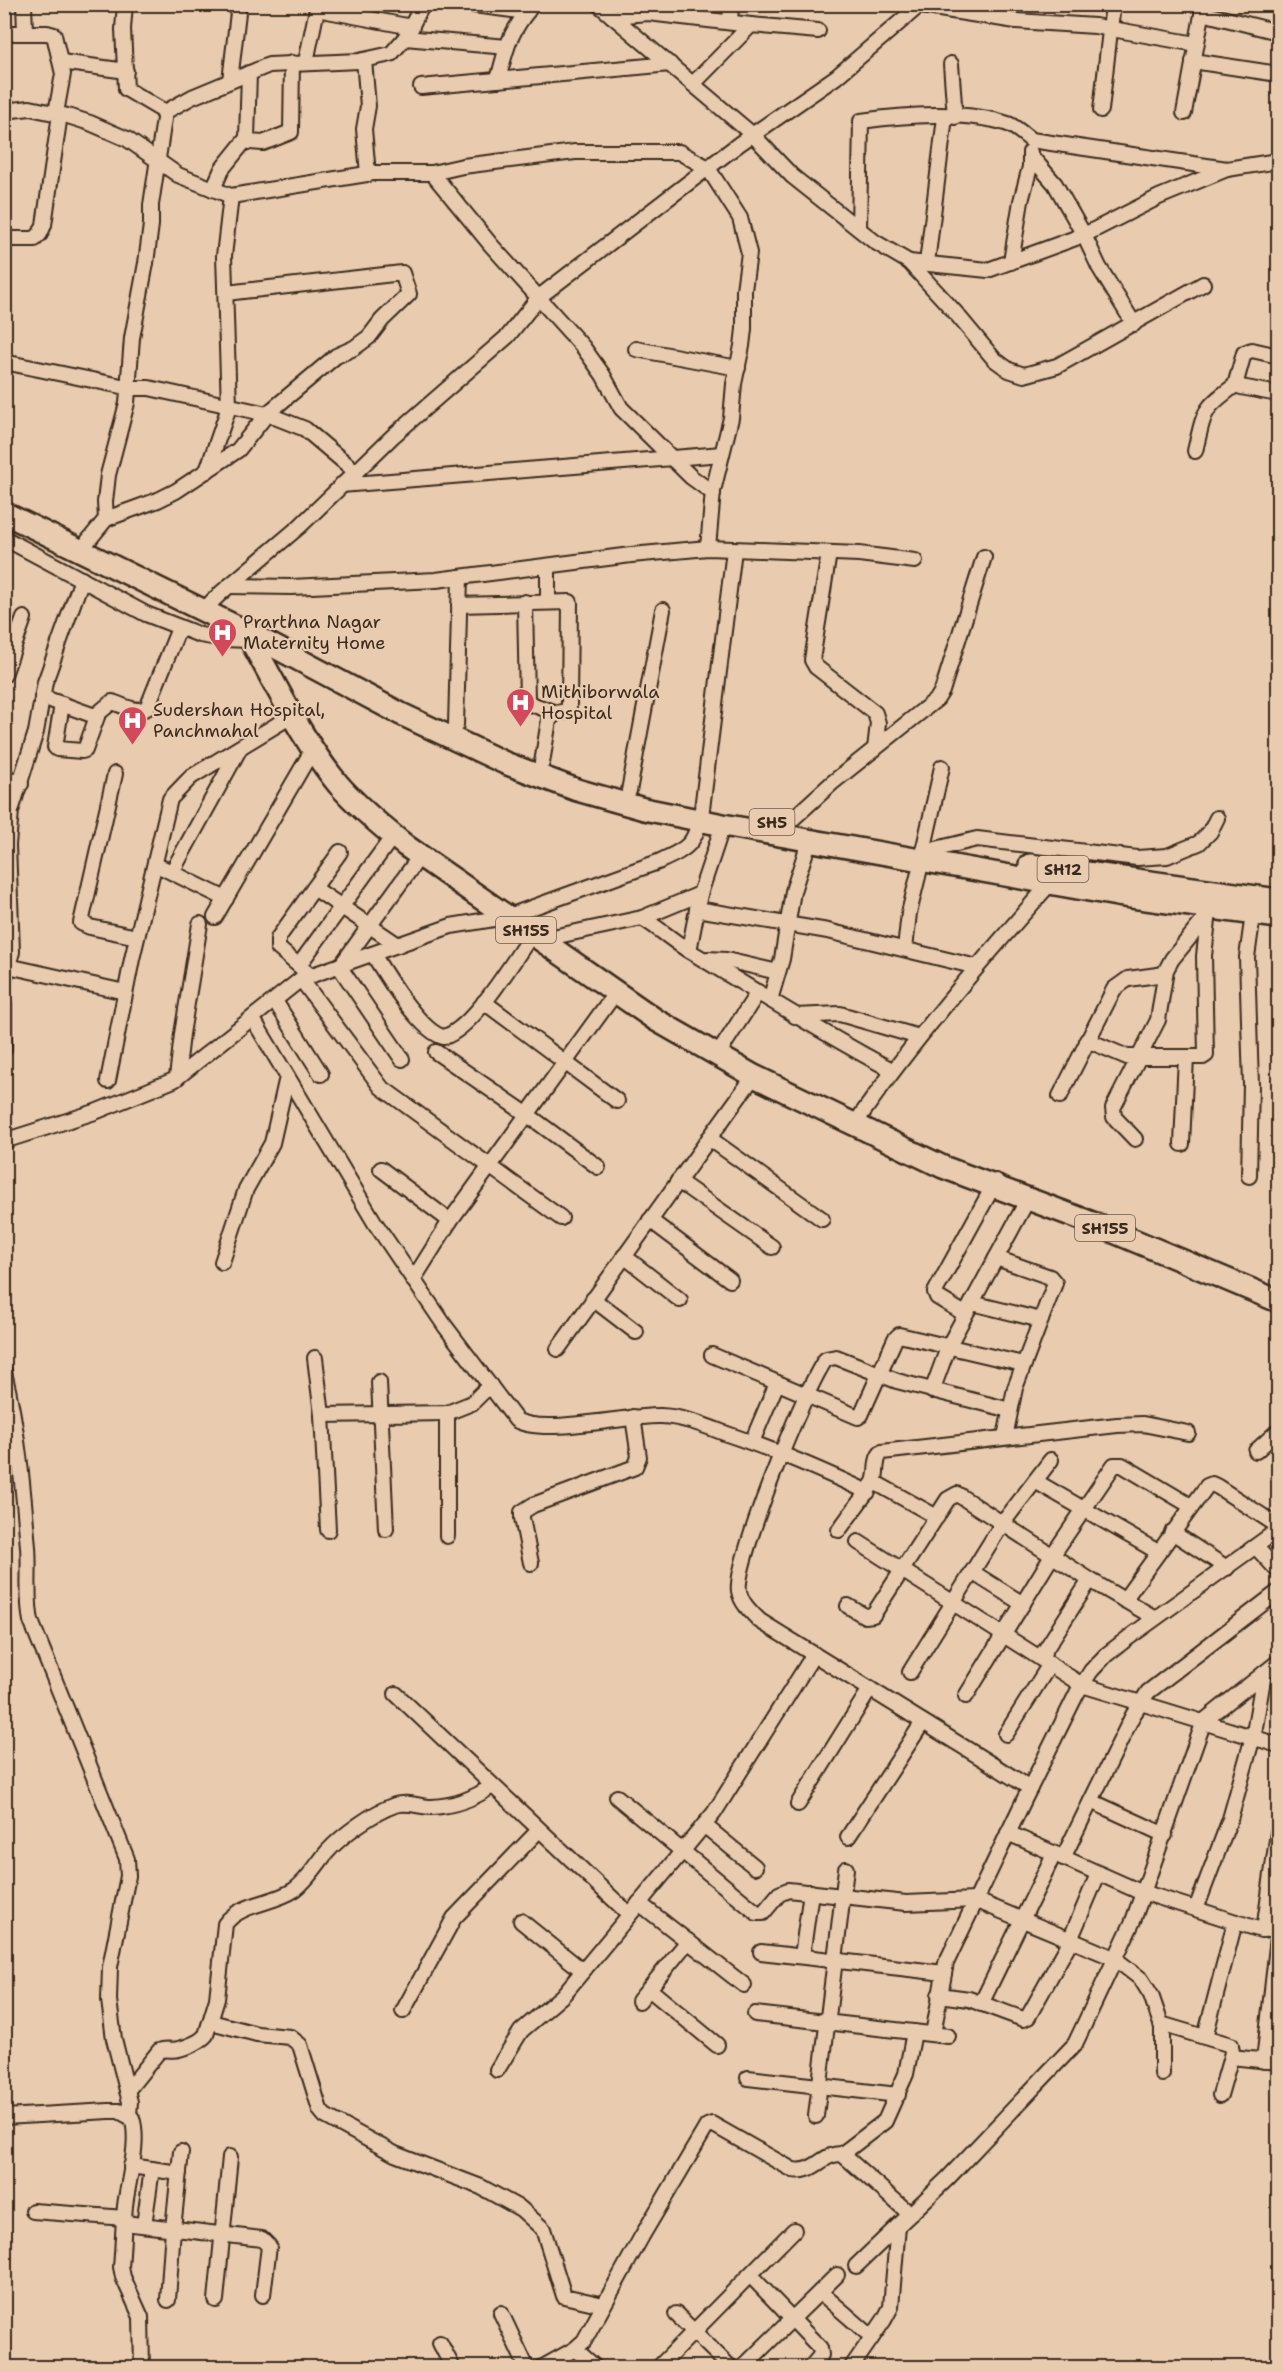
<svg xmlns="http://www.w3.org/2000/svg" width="1283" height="2372" font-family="'Shantell Sans',sans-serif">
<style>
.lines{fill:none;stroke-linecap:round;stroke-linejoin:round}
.street-casing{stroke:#3b2a1e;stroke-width:18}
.primary-casing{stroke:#3b2a1e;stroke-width:26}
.street{stroke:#e9ccb0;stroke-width:14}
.primary{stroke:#e9ccb0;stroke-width:21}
.labels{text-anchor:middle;stroke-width:4.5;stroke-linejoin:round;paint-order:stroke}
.shield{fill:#e9ccb0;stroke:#6f5b4a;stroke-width:1.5}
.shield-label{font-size:16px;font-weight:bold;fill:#3b2a1e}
.poi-label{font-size:18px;fill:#3b2a1e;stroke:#e9ccb0;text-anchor:start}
</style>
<rect width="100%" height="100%" fill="#e9ccb0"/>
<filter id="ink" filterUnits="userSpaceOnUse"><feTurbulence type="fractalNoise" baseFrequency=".0167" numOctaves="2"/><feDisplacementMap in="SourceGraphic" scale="12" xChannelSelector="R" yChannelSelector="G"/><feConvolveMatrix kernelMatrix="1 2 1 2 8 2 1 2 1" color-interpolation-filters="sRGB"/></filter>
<g filter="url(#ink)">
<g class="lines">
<defs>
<g id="street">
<path d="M24,4L25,32"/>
<path d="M125,4L123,29L126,89L165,112"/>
<path d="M466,4L527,12"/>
<path d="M598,4L753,135L792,176L875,242L909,262L954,311L994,359L1009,370L1024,375L1057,366L1203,284"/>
<path d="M914,5L1016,21L1095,26L1196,44"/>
<path d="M317,9L412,27"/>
<path d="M1202,13L1278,32"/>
<path d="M612,16L648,13L751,25"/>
<path d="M730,22L731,4"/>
<path d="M4,33H47L54,35L63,74L56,113"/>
<path d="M405,38L507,47"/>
<path d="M364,60L368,106L364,129L368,174"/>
<path d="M1193,61L1278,74"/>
<path d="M61,62L126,71"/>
<path d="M306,62L318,4"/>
<path d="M951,64L955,117"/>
<path d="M249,73L247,138L250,142L263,143L291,132L292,63"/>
<path d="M498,80C507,44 509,34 533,4"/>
<path d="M230,81L239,4"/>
<path d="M693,84L751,25L818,31"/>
<path d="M421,87L670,64"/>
<path d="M1101,110L1113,4"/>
<path d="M4,111L30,108L68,116L90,123L127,139L178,175L231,196L373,173H432L463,166L575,152H679L708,168L740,218L749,253L744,290V329L742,346L734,384L731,418L713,491L708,548"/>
<path d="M1184,113L1204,4"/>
<path d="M1030,155L1055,184L1084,235L1099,267L1134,324"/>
<path d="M432,173L491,245L583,347L603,375L621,408L691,477L713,493"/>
<path d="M213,189L222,169L247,138"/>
<path d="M859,229L861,121C903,115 967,110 1008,124C1016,127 1024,135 1031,140L1227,169"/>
<path d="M4,239H35L40,234L44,225L60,114"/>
<path d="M909,262L988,270L1084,235L1159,197L1227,169L1278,161"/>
<path d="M1011,262L1021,201L1030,167V152"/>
<path d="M927,263L945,117"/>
<path d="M636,349L738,368"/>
<path d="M1278,356L1252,350L1244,353L1236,382L1241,387L1278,394"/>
<path d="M4,362L131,388H149L267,414L305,429L356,472"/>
<path d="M1195,451C1205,410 1202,409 1237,384"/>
<path d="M207,471L229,407L224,256L231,196"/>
<path d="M341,485L722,454"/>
<path d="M106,519L105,502L108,475L127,403L132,338L146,263L151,225V205L165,112L192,97L269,65L359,61L391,54L405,38L423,4"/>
<path d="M4,538L146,614L200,635L223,639L250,640"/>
<path d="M88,541L106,519L158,500L176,491L238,450L267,414L336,356L354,348L369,337L382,320L409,294L402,273L226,293"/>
<path d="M829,553L812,660L816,667L875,713L878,723L875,749"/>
<path d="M229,586L291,587L436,580L631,555L708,548L859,554L915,561"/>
<path d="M525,602L527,700L531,704L556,713"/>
<path d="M548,602V566"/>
<path d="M459,605L570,602L569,707L567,711L556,713L549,720L542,763"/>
<path d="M202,611L222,592L300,526L393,436L508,336L539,297L739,144L836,77L921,4"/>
<path d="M4,675L24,618"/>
<path d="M42,697L95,716L112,702C123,705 136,714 147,708L179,628"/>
<path d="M62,704L55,747L57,749L82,751L85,750L98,714"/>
<path d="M456,725L460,577"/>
<path d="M115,774L81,923L90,927L137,937"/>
<path d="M4,776L21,784"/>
<path d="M629,791L663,610"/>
<path d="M787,824L832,783L937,699L942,691L984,557"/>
<path d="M924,847L942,767"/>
<path d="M936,849L977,839L1137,858L1167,856L1199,843L1210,832L1217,818"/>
<path d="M163,868L226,899"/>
<path d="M172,872L240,748"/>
<path d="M314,888L398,945"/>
<path d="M697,909L828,931L977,967"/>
<path d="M215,917L313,749"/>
<path d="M642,918C659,928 674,942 691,952C758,992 823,1034 892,1070"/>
<path d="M553,937L642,918L700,894"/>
<path d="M905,949L909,913L922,860"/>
<path d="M689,951L700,894L723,825"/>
<path d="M373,954C385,974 421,1033 444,1037C474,1028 513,961 532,934"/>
<path d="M708,959L726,960L778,972"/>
<path d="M342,964L420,856"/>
<path d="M299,965L393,836"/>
<path d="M8,966L125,992"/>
<path d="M339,966L402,1059"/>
<path d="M311,976L278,948V938L340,852"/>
<path d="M4,979L12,952L8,845L11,811L36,732L45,682L82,579"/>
<path d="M301,979L381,1087L561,1218"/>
<path d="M770,1000L782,959L793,891L810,839"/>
<path d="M275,1001L321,1074"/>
<path d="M484,1002L617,1101"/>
<path d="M4,1005V1050"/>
<path d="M795,1016L840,1014L919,1037"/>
<path d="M253,1019L375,1223L445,1326L516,1420C543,1436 625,1415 661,1416C684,1417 706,1426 727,1434C775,1450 821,1470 868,1492"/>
<path d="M1087,1040L1127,1057H1203L1206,1055L1204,956L1210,902"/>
<path d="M722,1048L758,992"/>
<path d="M436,1052L528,1115L598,1167"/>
<path d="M177,1078L182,1034L200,924"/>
<path d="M108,1081L132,959L170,799L191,777L293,715"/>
<path d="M1060,1096L1114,989L1128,979L1165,974"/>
<path d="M859,1118C918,1034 985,957 1053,880"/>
<path d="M709,1138L822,1219"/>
<path d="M1135,1139L1114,1117L1113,1108L1158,1020L1166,970L1172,959L1208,915"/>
<path d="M4,1141L95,1112L174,1080L301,979L451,926L506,917L658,862C691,847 695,844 702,809L734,550"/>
<path d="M1182,1144L1186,1057"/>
<path d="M381,1169L450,1221"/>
<path d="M1249,1176L1251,1085L1247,957L1254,907"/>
<path d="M678,1181L772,1247"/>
<path d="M650,1220L730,1280"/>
<path d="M624,1256L680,1300"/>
<path d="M996,1258L1050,1277L1055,1283L1015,1388L1005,1437"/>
<path d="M222,1262L246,1189L272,1143L287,1077"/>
<path d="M413,1280L450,1221L616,992"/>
<path d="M593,1299L636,1332"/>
<path d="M972,1303L1041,1320"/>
<path d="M965,1314L937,1297L935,1292L996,1181"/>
<path d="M558,1349L754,1076"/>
<path d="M712,1355L858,1417L861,1415L895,1339L899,1335L1023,1364"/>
<path d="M315,1358L322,1415L328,1530"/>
<path d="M4,1372C18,1429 23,1488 28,1547C30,1572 26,1596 31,1621L127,1859L128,1876L110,1967L109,2000L114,2039L130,2102L129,2115"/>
<path d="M379,1382L386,1529"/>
<path d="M932,1391L949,1345L1028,1199"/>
<path d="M1010,1410L897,1381L836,1357L826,1359C806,1385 734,1563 739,1591C741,1603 751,1612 760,1621L1030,1788"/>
<path d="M322,1415L447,1413L472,1403L490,1385"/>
<path d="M752,1442L777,1383"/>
<path d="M1256,1451L1278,1431"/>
<path d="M1035,1481L1158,1552"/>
<path d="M874,1482L937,1517"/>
<path d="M839,1530L874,1482C878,1472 874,1459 882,1452L1117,1425L1143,1424L1188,1433"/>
<path d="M1172,1532L1227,1568"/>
<path d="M447,1536V1413"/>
<path d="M858,1542L1082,1685L1278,1745"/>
<path d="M1256,1547L1278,1571"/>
<path d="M531,1563L522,1518V1512L533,1505L635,1467L639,1457L633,1417"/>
<path d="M972,1572L1023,1604"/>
<path d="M1124,1600L1207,1486L1212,1484L1218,1487L1278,1526"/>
<path d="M848,1606L865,1616L873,1615L948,1499L957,1494L1090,1580L1155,1618"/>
<path d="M1040,1658L1090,1580"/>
<path d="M910,1672L1002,1524L1051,1460"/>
<path d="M396,1694L629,1914"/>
<path d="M966,1696L1052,1556L1114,1465H1122L1191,1506"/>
<path d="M1006,1734L1050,1664"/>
<path d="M617,1797L757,1913H763L779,1894L788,1890L906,1903L975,1900L1114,1958L1141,1979L1151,1995L1162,2027V2074"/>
<path d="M1091,1801L1165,1835"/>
<path d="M798,1804L870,1689"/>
<path d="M704,1825L755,1867"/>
<path d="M1008,1833L1136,1890L1261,1930L1278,1927"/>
<path d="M848,1837L923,1722"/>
<path d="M1063,1858L1133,1715L1148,1692L1278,1592"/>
<path d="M639,1903L744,1985"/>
<path d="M1196,1909L1230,1819L1254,1733L1264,1673"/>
<path d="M521,1921L583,1971"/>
<path d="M1264,1930L1278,1832"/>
<path d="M761,1952L944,1973"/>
<path d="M802,1956L811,1892"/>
<path d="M649,1989L717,2045"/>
<path d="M939,1995L969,1999L1023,2019L1028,2017L1067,1947L1098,1874"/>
<path d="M639,2001L688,1941"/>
<path d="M981,2004L1054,1854"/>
<path d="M403,2011L454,1918L539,1830"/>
<path d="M755,2014L948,2036"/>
<path d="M211,2022L257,2034L290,2037L300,2045L320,2110L325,2116L395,2154L481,2187L521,2209L543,2229L564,2296L603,2305"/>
<path d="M1161,2024L1231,2045L1232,2053L1220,2095"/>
<path d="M933,2034L946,1963L1024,1800L1077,1693L1091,1671L1106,1655L1128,1638L1278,1530"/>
<path d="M1205,2037L1235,1922"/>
<path d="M1231,2057L1278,2062"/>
<path d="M1264,2061L1278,1937"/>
<path d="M497,2070L521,2031L563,1995L714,1813L814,1654"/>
<path d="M748,2078L898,2095"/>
<path d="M127,2091L159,2051C166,2048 172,2051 179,2049C188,2047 200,2042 206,2035L217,1999L225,1924C240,1903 273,1904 294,1890C307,1881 317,1864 327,1852C342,1835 374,1812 395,1805C407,1801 420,1807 432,1807C453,1806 475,1798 492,1786"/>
<path d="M816,2116L846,1869"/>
<path d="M4,2117L109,2111H119L132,2118C140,2142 128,2180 125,2206C123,2226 123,2246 121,2267L123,2277L141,2317L142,2368"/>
<path d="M842,2154L885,2121L906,2074L914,2032"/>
<path d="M131,2166L179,2173"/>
<path d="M33,2211L125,2218"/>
<path d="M124,2223L262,2239L269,2246L263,2295"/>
<path d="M144,2225L152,2169"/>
<path d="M856,2266L948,2178L1075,2044L1133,1921L1204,1721L1278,1662"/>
<path d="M750,2275L820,2348L821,2355L810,2368"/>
<path d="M820,2292L872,2337"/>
<path d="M168,2300L173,2229L181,2152"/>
<path d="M216,2300L230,2157"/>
<path d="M501,2313L527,2368"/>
<path d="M676,2314L731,2368"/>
<path d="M440,2343L453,2368"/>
<path d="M575,2349L596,2368"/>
<path d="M541,2368L575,2349L584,2341L642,2236L707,2126L712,2124L793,2170C815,2174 822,2153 842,2154L910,2214"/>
<path d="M658,2368L794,2230"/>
<path d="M742,2368L837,2275"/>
<path d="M851,2368L884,2320L891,2307L898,2226"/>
</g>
<g id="primary">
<path d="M4,513L245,631L401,714L505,763L577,790L644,809L723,825L1117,895L1278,917"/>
<path d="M247,634C276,684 301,739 338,784C358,807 382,827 406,846L656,1020L754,1076L943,1167L1095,1224L1278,1301"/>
<path d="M1030,865L1278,900"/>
</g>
</defs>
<use href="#street" class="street-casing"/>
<use href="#primary" class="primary-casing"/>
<use href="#street" class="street"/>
<use href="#primary" class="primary"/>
</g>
</g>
<defs>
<symbol id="hospital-pin" viewBox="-11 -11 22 30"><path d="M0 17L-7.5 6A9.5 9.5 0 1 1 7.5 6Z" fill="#d1495b" stroke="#e9ccb0"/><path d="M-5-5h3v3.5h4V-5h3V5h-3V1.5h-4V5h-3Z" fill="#fff"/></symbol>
</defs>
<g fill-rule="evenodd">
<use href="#hospital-pin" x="206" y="616" width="33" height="45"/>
<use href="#hospital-pin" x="504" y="686" width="33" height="45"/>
<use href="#hospital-pin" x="116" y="704" width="33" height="45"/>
</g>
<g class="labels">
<g class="shield">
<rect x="749.5" y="809" width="45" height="26" rx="4.5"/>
<rect x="1037.5" y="856" width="51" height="26" rx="4.5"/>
<rect x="496" y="917" width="60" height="26" rx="4.5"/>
<rect x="1075" y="1215" width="60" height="26" rx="4.5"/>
</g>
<g class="shield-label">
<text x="772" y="828">SH5</text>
<text x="1063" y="875">SH12</text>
<text x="526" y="936">SH155</text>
<text x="1105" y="1234">SH155</text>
</g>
<g class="poi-label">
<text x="243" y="628">Prarthna Nagar<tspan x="243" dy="21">Maternity Home</tspan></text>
<text x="541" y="698">Mithiborwala<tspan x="541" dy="21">Hospital</tspan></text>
<text x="153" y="716">Sudershan Hospital,<tspan x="153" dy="21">Panchmahal</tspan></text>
</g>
</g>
<rect width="1283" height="2372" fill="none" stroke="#e9ccb0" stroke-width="24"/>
<rect x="12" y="12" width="1259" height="2348" fill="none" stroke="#3b2a1e" stroke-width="2" filter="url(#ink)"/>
</svg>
